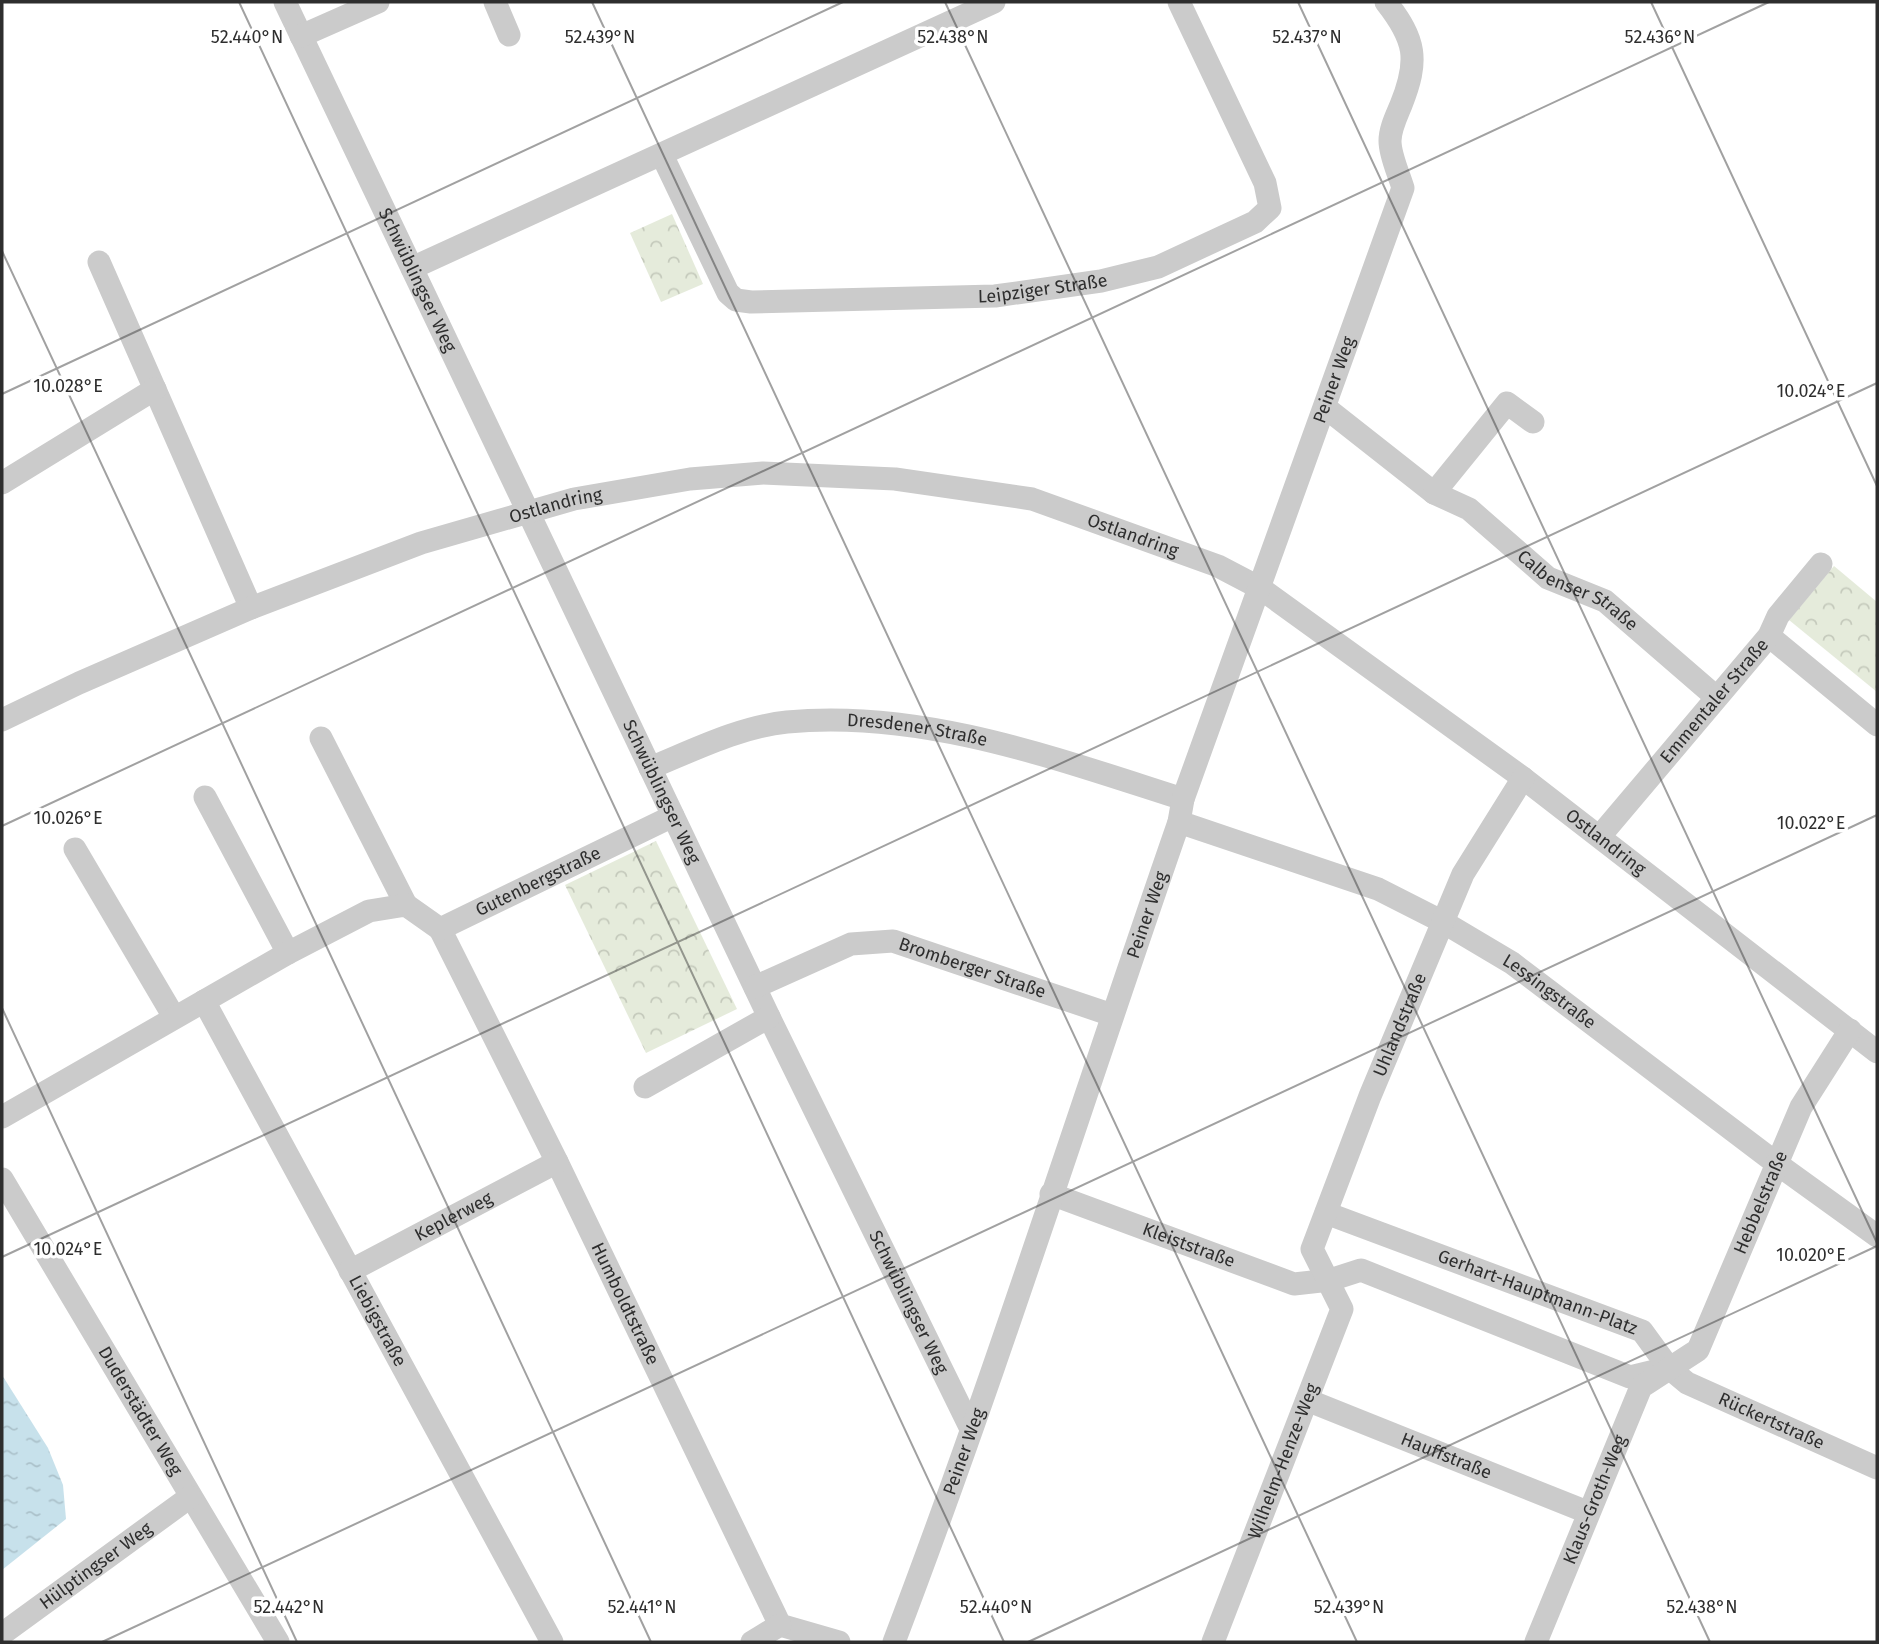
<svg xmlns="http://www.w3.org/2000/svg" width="1879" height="1644" font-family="'Fira Sans',sans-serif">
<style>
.forest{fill:url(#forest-crowns)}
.water{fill:url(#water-ripples)}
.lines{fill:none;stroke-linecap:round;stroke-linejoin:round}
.minor{stroke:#cbcbcb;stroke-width:23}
.ticks{fill:none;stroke:#2e2e2e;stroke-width:2;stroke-opacity:0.45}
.labels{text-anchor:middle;stroke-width:7;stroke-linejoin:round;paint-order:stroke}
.street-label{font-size:18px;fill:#2e2e2e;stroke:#fff}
.ticks-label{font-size:18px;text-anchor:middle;fill:#2e2e2e;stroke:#fff;stroke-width:7;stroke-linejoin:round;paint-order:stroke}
</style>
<defs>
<pattern id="forest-crowns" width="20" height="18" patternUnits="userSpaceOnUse" patternTransform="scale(1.75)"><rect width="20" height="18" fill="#e5ebdb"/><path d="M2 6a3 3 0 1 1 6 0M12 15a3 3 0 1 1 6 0" fill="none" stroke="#c5cabc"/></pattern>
<pattern id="water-ripples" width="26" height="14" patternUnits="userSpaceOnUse" patternTransform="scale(1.75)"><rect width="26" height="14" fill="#c7e1eb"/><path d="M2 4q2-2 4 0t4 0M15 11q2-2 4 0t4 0" fill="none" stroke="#abc1ca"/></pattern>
</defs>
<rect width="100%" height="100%" fill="#fff"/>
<g class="forest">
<path d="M672,214L703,284L661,302L630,233Z"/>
<path d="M1834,566L1877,602V692L1789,620Z"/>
<path d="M656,841L737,1009L646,1053L565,885Z"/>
</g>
<path class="water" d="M2,1375L48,1448L63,1485L66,1519L2,1570Z"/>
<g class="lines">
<g class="minor">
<path id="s1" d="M285,2L769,1017L970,1427"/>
<path d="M495,2L509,35"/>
<path d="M301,36L378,2"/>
<path id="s2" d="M662,155L728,293L736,300L751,302L995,296L1101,281L1158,267L1255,222L1270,208L1265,183L1179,2"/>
<path d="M99,262L251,608"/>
<path d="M412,268L994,2"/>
<path id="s3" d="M1326,408L1434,493L1469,509L1548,578L1605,601L1716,697"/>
<path d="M2,483L155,389"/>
<path d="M1434,493L1507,403L1533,422"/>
<path d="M1769,636L1877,725"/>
<path id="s4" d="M2,720L79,683L251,608L421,543L574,499L690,479L763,473L895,479L1032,499L1218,566L1260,588L1523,778L1877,1052"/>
<path d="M321,738L406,905"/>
<path id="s5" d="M650,768C694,750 739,727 787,722C922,709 1057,759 1183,799"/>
<path d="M205,797L288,953"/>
<path id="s6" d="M1179,822L1378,889L1443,922L1512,963L1776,1163L1877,1236"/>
<path id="s7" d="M1600,836L1769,636L1778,616L1821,564"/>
<path d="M75,849L174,1017"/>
<path id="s8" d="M440,929L557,1162L780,1625L839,1642"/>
<path id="s9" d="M755,987L851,944L893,941L1112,1015"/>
<path id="s10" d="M204,1001L552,1642"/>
<path d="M645,1087L769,1017"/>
<path id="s11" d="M2,1117L288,953L369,911L406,905L440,929L673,816"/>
<path id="s12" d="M2,1179L278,1642"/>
<path id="s13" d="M1051,1194L1294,1284L1330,1280L1361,1270L1630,1377L1659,1370"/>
<path id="s14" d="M1326,1213L1642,1331L1669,1368L1687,1383L1877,1468"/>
<path id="s15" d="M350,1271L557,1162"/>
<path id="s16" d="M1307,1400L1587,1512"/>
<path id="s17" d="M2,1634L190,1497"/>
<path d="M752,1642L780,1625"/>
<path id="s18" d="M894,1642C997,1372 1084,1095 1179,822L1183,799L1403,188C1399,174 1390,156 1390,141C1390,129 1396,117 1401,105C1419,60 1416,40 1386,2"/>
<path id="s19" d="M1213,1642L1342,1309L1312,1249L1370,1096L1463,874L1523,778"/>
<path id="s20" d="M1536,1642L1641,1387L1698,1350L1801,1107L1850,1030"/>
</g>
</g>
<path class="ticks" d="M239,2L1004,1642M592,2L1357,1642M945,2L1710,1642M1298,2L1877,1243M1651,2L1877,486M2,251L651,1642M2,394L843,2M2,826L1769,2M2,1008L297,1642M2,1257L1877,383M102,1642L1877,815M1028,1642L1877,1246"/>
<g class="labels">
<g class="street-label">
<text dy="6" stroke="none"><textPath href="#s1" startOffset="308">Schwüblingser Weg</textPath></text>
<text dy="6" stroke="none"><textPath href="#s2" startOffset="471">Leipziger Straße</textPath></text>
<text dy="6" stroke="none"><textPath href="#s18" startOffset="1337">Peiner Weg</textPath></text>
<text dy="6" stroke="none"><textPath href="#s4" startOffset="595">Ostlandring</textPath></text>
<text dy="6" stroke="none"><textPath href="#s4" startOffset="1183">Ostlandring</textPath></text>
<text dy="6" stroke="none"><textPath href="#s3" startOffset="313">Calbenser Straße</textPath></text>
<text dy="6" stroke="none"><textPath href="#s7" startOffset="177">Emmentaler Straße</textPath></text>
<text dy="6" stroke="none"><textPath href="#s5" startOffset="276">Dresdener Straße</textPath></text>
<text dy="6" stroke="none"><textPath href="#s1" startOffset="875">Schwüblingser Weg</textPath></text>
<text dy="6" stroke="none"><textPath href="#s4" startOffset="1750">Ostlandring</textPath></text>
<text dy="6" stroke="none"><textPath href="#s11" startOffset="609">Gutenbergstraße</textPath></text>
<text dy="6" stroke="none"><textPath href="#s18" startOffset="770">Peiner Weg</textPath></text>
<text dy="6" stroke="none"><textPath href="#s9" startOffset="231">Bromberger Straße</textPath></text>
<text dy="6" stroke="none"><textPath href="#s6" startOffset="410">Lessingstraße</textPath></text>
<text dy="6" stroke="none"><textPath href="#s19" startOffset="665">Uhlandstraße</textPath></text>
<text dy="6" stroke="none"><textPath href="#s20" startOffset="504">Hebbelstraße</textPath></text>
<text dy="6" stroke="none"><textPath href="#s15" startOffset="117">Keplerweg</textPath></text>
<text dy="6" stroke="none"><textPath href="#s13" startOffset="147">Kleiststraße</textPath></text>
<text dy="6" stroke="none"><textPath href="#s14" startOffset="226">Gerhart-Hauptmann-Platz</textPath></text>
<text dy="6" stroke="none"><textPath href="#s1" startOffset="1442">Schwüblingser Weg</textPath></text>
<text dy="6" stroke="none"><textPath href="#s8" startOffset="418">Humboldtstraße</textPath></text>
<text dy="6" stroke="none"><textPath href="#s10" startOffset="364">Liebigstraße</textPath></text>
<text dy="6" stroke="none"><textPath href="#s12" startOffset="270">Duderstädter Weg</textPath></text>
<text dy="6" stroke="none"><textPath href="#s14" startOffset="499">Rückertstraße</textPath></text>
<text dy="6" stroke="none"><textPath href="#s18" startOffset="203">Peiner Weg</textPath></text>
<text dy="6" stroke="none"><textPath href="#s16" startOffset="150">Hauffstraße</textPath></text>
<text dy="6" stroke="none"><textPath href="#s19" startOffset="194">Wilhelm-Henze-Weg</textPath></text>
<text dy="6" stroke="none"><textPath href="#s20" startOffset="154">Klaus-Groth-Weg</textPath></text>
<text dy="6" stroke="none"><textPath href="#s17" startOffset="116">Hülptingser Weg</textPath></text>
</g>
</g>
<g class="ticks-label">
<text x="953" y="43">52.438°N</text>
<text x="1307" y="43">52.437°N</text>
<text x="247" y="43">52.440°N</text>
<text x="600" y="43">52.439°N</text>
<text x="1660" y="43">52.436°N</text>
<text x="68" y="392">10.028°E</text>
<text x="1811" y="397">10.024°E</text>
<text x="68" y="824">10.026°E</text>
<text x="1811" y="829">10.022°E</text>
<text x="68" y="1255">10.024°E</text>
<text x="1811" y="1261">10.020°E</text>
<text x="289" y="1613">52.442°N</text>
<text x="642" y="1613">52.441°N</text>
<text x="996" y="1613">52.440°N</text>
<text x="1349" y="1613">52.439°N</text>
<text x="1702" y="1613">52.438°N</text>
</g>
<rect width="1879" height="1644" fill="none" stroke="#2e2e2e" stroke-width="7"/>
</svg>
